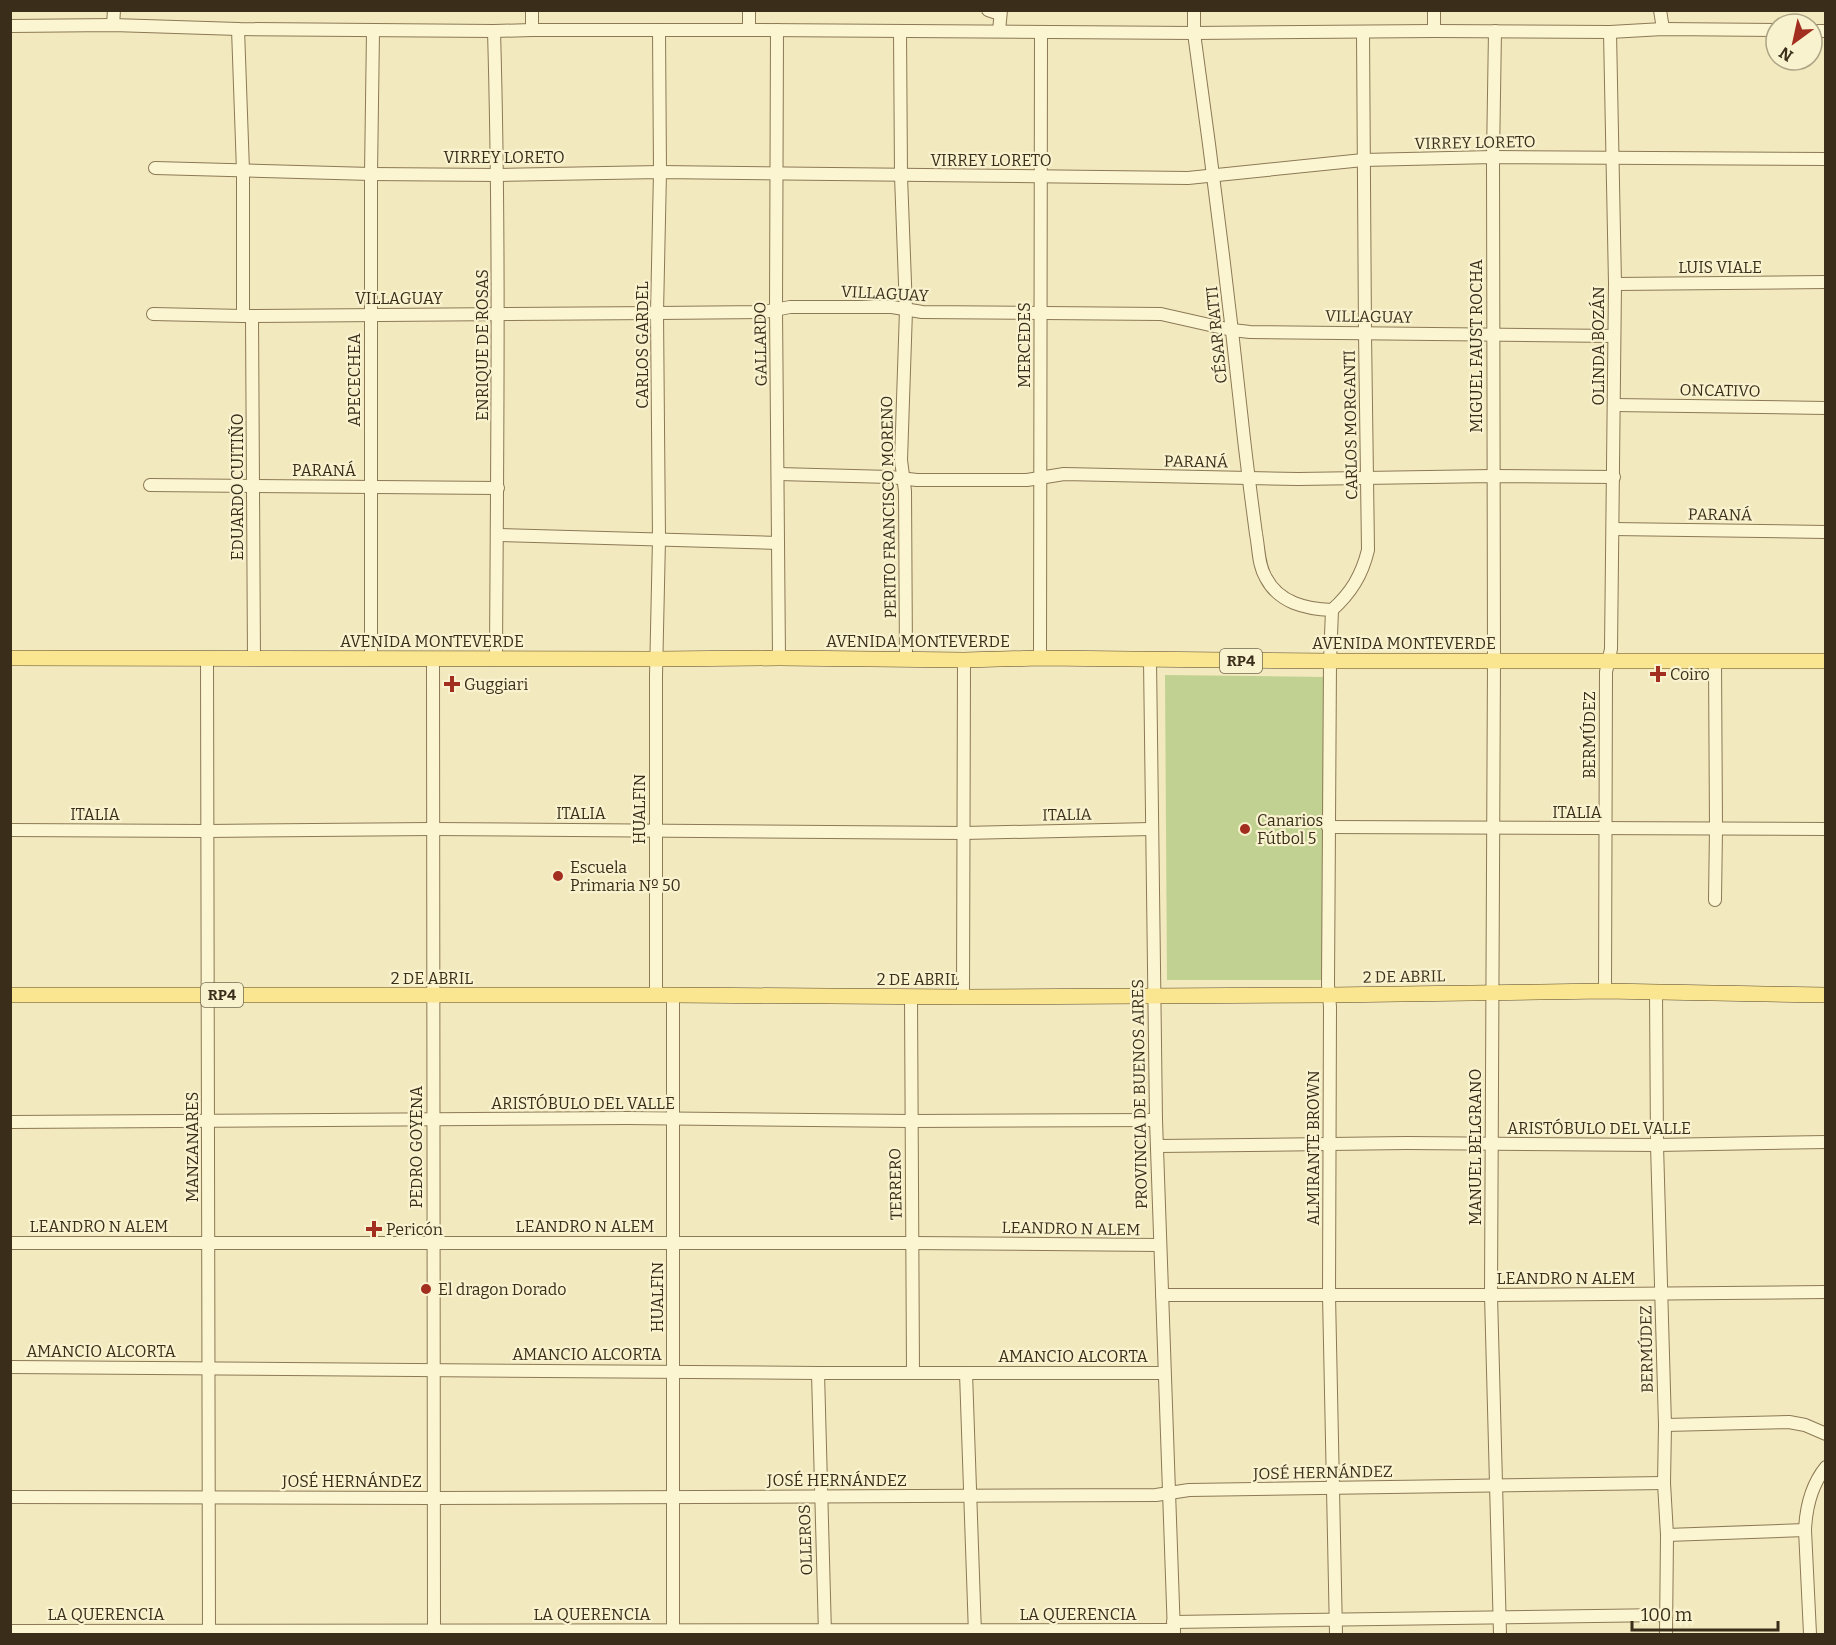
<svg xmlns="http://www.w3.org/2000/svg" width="1836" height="1645" font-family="Bitter,serif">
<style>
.green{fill:#c1d191}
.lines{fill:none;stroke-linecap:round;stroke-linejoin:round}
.minor-casing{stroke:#8c7955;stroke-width:14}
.major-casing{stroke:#59462a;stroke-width:16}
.minor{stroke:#fcf5d2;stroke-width:12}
.major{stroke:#fae691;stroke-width:15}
.poi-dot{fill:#a12e1f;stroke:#f9f2ce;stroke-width:2}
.labels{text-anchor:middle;stroke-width:4.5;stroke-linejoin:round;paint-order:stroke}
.shield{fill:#f9f2ce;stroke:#736951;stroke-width:1.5}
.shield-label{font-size:15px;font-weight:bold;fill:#3a2e1b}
.street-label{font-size:16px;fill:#3a2e1b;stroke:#f9f2ce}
.poi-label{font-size:16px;fill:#3a2e1b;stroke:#f9f2ce;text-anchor:start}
</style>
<rect width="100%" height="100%" fill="#f2e9be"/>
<path class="green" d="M1165,675L1324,677L1322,980H1167Z"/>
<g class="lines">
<defs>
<g id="minor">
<path d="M749,10V30"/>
<path d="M988,10L1000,14"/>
<path d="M1194,10V33C1212,162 1228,291 1242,421C1246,459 1251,496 1256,534C1259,549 1258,565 1266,578C1279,603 1306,609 1332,610"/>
<path d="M1434,10V31"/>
<path d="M1660,10L1663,29"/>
<path d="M113,25L114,10"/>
<path d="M10,26L113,25L238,29L494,31L532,30H749L1194,33L1434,31L1610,32L1663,29L1776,30"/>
<path d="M238,29L243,171V316"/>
<path d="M532,30V10"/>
<path d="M777,30L776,310L779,658"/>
<path d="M494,31C500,241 497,450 496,659"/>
<path d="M900,31L901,176L906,310L901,460L905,491L906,659"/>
<path d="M999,31L1001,10"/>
<path d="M1495,31L1493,157L1494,660L1491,1295L1500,1634"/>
<path d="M1812,31H1826"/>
<path d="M155,168L371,174L498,175L660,172L1188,178L1363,160L1493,157L1826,159"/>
<path d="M1615,284L1826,282"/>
<path d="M153,314L243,316L657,313L764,312L790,307H892L922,312L1161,314L1232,330L1250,332L1614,336"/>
<path d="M252,316L254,659"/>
<path d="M1614,405L1826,408"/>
<path d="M779,474L890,477L917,480H1027L1064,474L1298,479L1493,476L1614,477"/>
<path d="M150,485L498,488"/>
<path d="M1613,529L1826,532"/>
<path d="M497,535L778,543"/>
<path d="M371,658V174L373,31"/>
<path d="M1040,658L1041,32"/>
<path d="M207,659L209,1634"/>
<path d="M433,659L434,1634"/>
<path d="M1150,660L1156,1120L1174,1634"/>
<path d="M1328,827L1826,829"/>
<path d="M10,830L207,831L432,829L964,833L1151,829"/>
<path d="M1715,900L1716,828L1715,661"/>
<path d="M1605,991L1606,672L1611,649L1615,284L1610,32"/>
<path d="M1656,991L1657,1145L1665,1425L1664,1483L1667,1535L1666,1634"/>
<path d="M656,995V676L659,539L657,313L660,172L659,30"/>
<path d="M911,997L913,1372"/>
<path d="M963,997L964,660"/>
<path d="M10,1122L627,1118L911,1121L1156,1120"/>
<path d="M1158,1146L1407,1143L1657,1145L1826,1142"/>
<path d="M10,1243H912L1160,1245"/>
<path d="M1162,1295H1491L1826,1292"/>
<path d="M10,1367L818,1373H1164"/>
<path d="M818,1373L825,1634"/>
<path d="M966,1373L975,1634"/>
<path d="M1665,1425L1789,1422L1805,1425L1826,1434"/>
<path d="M10,1497L434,1498L1156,1495L1189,1490L1664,1483"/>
<path d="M1667,1535L1805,1530"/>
<path d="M1173,1622L1666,1615"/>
<path d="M10,1631L1174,1630"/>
<path d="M673,1634V995"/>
<path d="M1336,1634L1329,1295L1330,1007L1328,985L1330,661L1332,610C1351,593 1362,575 1368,550L1365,333L1363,32"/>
<path d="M1810,1634L1805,1530C1806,1508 1812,1484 1826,1467"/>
</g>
<g id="major">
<path d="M10,658L656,659L779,658L964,660L1040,658L1330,661H1826"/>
<path d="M10,995H673L963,997L1329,995L1605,991L1826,995"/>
</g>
</defs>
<use href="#minor" class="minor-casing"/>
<use href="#major" class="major-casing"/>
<use href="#minor" class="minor"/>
<use href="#major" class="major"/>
</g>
<g class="poi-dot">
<path d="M1655 665h6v6h6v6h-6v6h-6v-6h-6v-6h6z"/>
<path d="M449 675h6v6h6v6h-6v6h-6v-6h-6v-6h6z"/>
<circle cx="1245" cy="829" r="6"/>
<circle cx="558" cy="876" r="6"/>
<path d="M371 1220h6v6h6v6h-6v6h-6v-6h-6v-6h6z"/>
<circle cx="426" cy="1289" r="6"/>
</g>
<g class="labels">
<g class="shield">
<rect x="1220" y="649" width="42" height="24" rx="4.5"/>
<rect x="201" y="983" width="42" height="24" rx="4.5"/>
</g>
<g class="shield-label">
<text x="1241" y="666">RP4</text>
<text x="222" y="1000">RP4</text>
</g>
<g class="street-label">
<text transform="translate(1475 142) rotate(-1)" y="6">VIRREY LORETO</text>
<text x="504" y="163">VIRREY LORETO</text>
<text x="991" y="166">VIRREY LORETO</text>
<text x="1720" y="273">LUIS VIALE</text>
<text transform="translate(885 293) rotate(3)" y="6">VILLAGUAY</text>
<text x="399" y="304">VILLAGUAY</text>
<text transform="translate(1369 316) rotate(1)" y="6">VILLAGUAY</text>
<text transform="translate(1216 335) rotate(-96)" y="6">CÉSAR RATTI</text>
<text transform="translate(760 344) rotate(-91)" y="6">GALLARDO</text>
<text transform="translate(482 345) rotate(-90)" y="6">ENRIQUE DE ROSAS</text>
<text transform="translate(642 345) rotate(-90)" y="6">CARLOS GARDEL</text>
<text transform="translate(1024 345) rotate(-90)" y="6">MERCEDES</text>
<text transform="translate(1476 346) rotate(-90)" y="6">MIGUEL FAUST ROCHA</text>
<text transform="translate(1598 346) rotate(-90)" y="6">OLINDA BOZÁN</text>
<text transform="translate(354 380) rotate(-90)" y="6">APECECHEA</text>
<text transform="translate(1720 390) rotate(1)" y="6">ONCATIVO</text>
<text transform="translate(1350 425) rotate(-91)" y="6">CARLOS MORGANTI</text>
<text transform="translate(1196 461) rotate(1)" y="6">PARANÁ</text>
<text x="324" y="476">PARANÁ</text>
<text transform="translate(237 487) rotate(-90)" y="6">EDUARDO CUITIÑO</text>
<text transform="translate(888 507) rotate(-91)" y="6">PERITO FRANCISCO MORENO</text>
<text transform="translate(1720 514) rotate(1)" y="6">PARANÁ</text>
<text x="432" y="647">AVENIDA MONTEVERDE</text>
<text x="918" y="647">AVENIDA MONTEVERDE</text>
<text x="1404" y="649">AVENIDA MONTEVERDE</text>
<text transform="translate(1589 735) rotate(-90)" y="6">BERMÚDEZ</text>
<text transform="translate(639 809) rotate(-90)" y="6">HUALFIN</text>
<text x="1577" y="818">ITALIA</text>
<text x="581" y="819">ITALIA</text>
<text x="95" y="820">ITALIA</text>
<text transform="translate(1067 814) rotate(-1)" y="6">ITALIA</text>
<text transform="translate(1404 976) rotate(-1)" y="6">2 DE ABRIL</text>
<text x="432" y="984">2 DE ABRIL</text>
<text x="918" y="985">2 DE ABRIL</text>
<text transform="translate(1139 1094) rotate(-91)" y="6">PROVINCIA DE BUENOS AIRES</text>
<text x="583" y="1109">ARISTÓBULO DEL VALLE</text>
<text x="1599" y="1134">ARISTÓBULO DEL VALLE</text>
<text transform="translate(192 1147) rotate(-90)" y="6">MANZANARES</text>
<text transform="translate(416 1147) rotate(-90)" y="6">PEDRO GOYENA</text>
<text transform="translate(1475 1147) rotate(-90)" y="6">MANUEL BELGRANO</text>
<text transform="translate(1313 1148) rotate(-90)" y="6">ALMIRANTE BROWN</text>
<text transform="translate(895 1184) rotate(-91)" y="6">TERRERO</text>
<text x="99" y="1232">LEANDRO N ALEM</text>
<text x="585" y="1232">LEANDRO N ALEM</text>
<text transform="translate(1071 1228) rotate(1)" y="6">LEANDRO N ALEM</text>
<text x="1566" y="1284">LEANDRO N ALEM</text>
<text transform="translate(657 1297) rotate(-90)" y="6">HUALFIN</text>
<text transform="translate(1646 1349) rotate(-91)" y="6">BERMÚDEZ</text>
<text x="101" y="1357">AMANCIO ALCORTA</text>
<text x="587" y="1360">AMANCIO ALCORTA</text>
<text x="1073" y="1362">AMANCIO ALCORTA</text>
<text transform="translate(1323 1472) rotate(-1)" y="6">JOSÉ HERNÁNDEZ</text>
<text x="837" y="1486">JOSÉ HERNÁNDEZ</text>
<text x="352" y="1487">JOSÉ HERNÁNDEZ</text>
<text transform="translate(805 1540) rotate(-92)" y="6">OLLEROS</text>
<text x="106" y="1620">LA QUERENCIA</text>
<text x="592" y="1620">LA QUERENCIA</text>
<text x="1078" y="1620">LA QUERENCIA</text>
</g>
<g class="poi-label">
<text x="1670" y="680">Coiro</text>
<text x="464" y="690">Guggiari</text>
<text x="1257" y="826">Canarios<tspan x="1257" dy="18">Fútbol 5</tspan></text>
<text x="570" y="873">Escuela<tspan x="570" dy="18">Primaria Nº 50</tspan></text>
<text x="386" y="1235">Pericón</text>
<text x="438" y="1295">El dragon Dorado</text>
</g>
</g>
<rect width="1836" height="1645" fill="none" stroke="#3a2e1b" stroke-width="24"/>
<g transform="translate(1794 42) rotate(213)"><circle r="28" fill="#f9f2ce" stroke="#ada486" stroke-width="1.5"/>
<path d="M0-4.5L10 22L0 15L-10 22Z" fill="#a12e1f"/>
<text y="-9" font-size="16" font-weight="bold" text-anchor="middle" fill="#3a2e1b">N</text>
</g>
<path d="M1632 1621v9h146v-9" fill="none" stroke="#3a2e1b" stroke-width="3"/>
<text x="1641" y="1621" font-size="18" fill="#3a2e1b" stroke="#f9f2ce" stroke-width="4.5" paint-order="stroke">100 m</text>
</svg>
